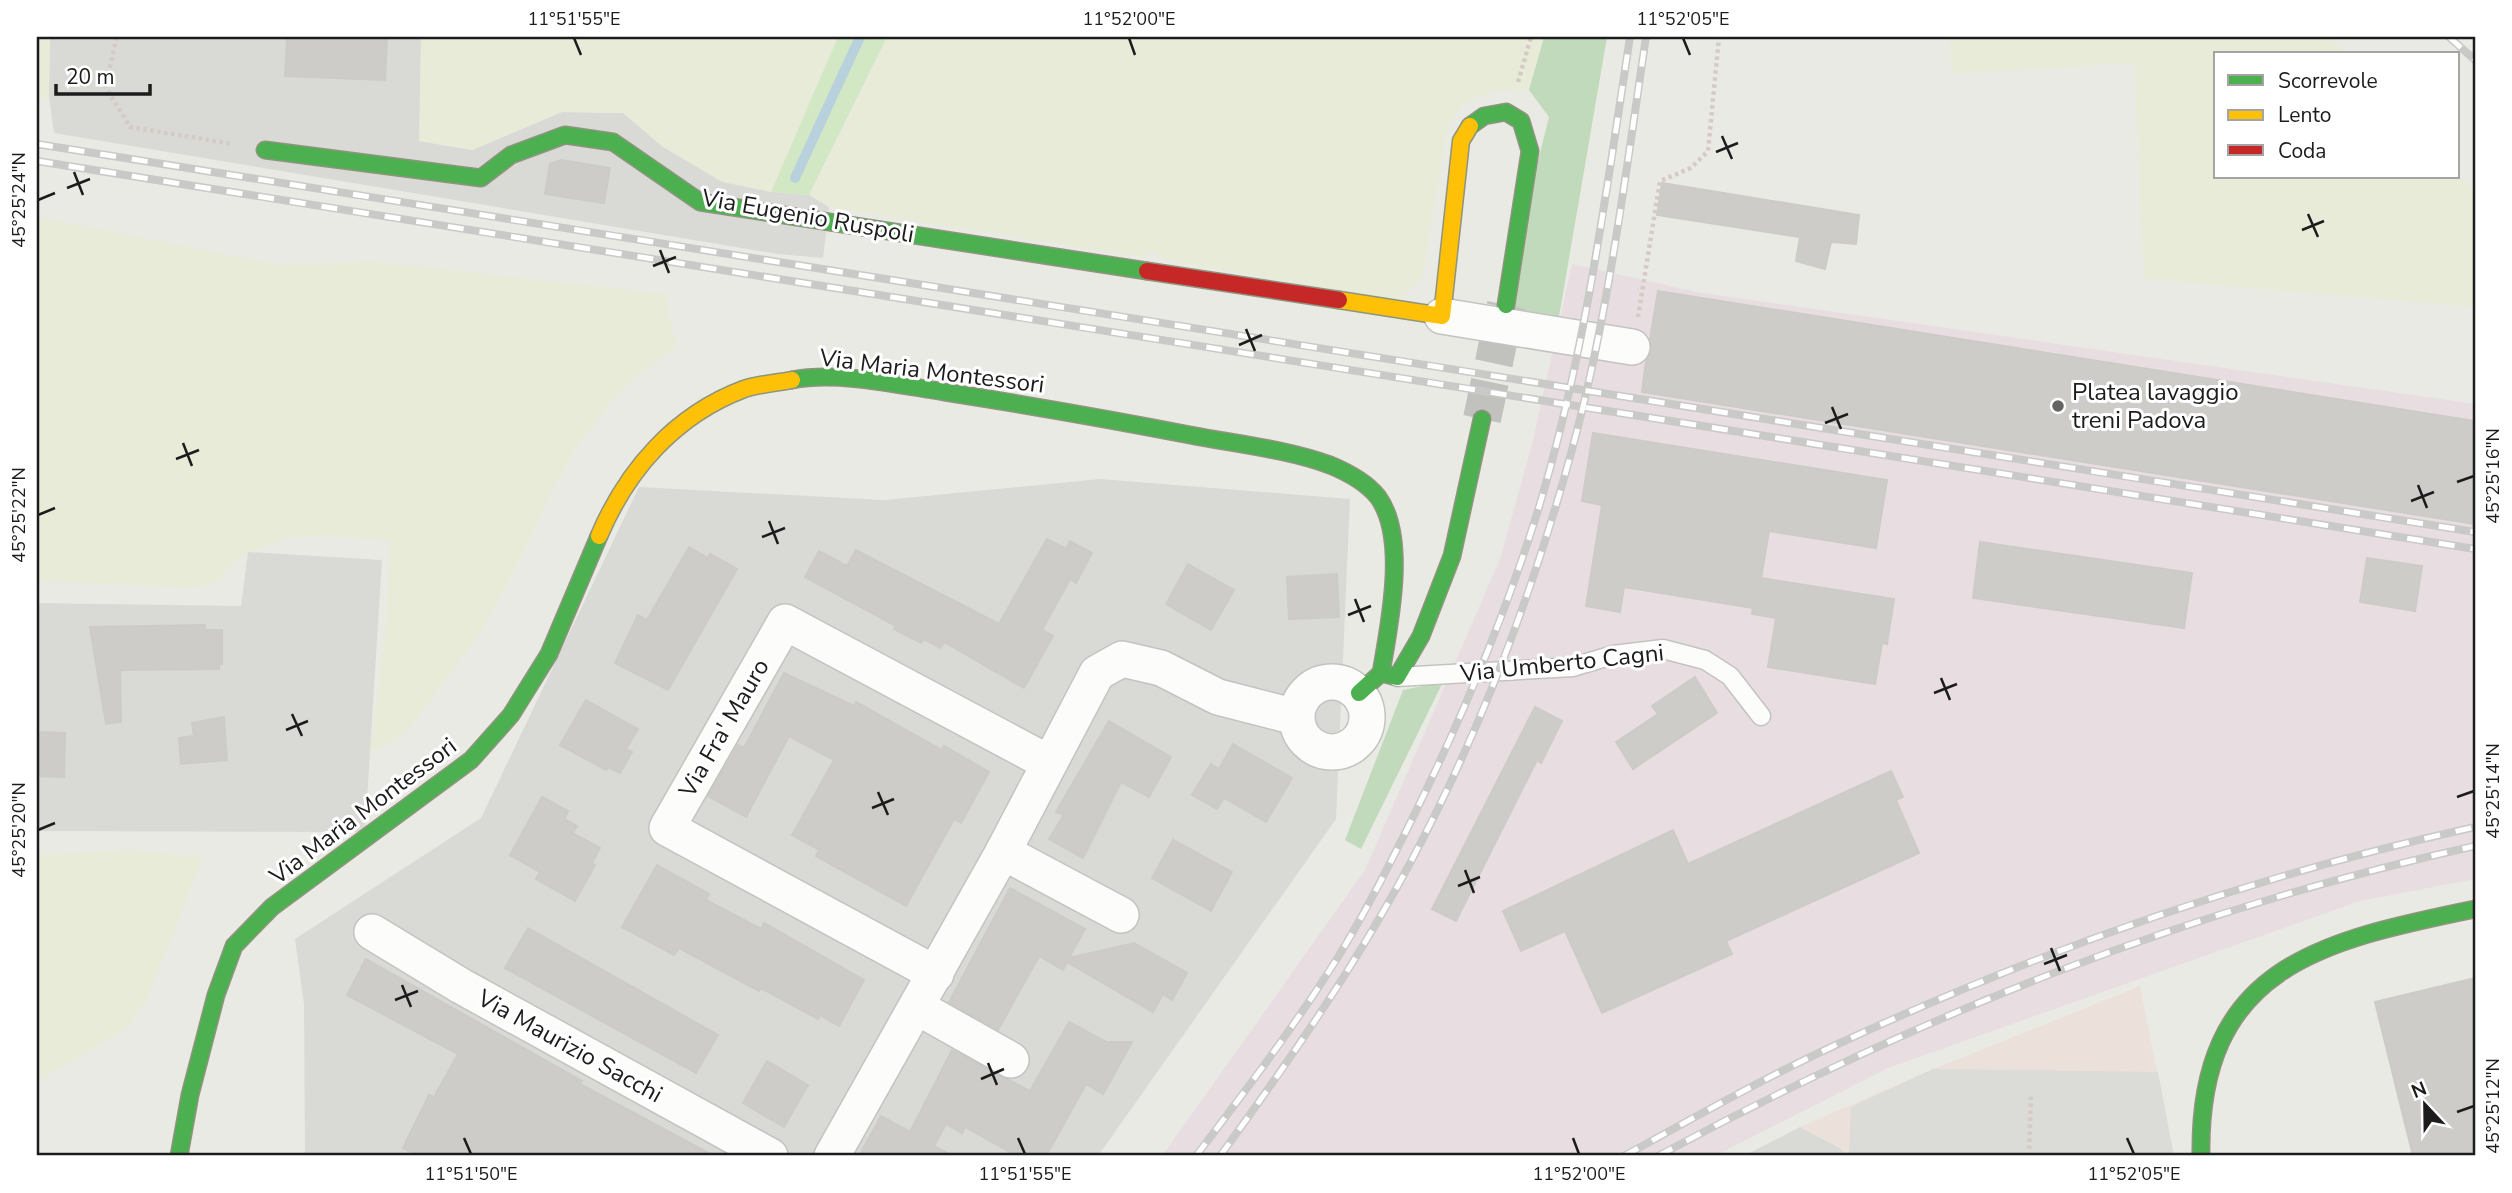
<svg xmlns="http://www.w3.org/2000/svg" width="2512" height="1193" font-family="'Nunito Sans',sans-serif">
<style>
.residential{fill:#d9d9d6}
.commercial{fill:#ece0da}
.industrial{fill:#e8dee2}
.farmland{fill:#e7ebd8}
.grass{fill:#d2e8c4}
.forest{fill:#c1dabb}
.parking{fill:#dbdbd8}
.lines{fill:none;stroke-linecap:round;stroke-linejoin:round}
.stream{stroke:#b9d1dd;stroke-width:10}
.building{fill:#cdccc8;stroke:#cdcbc6;stroke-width:2}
.secondary-tunnel{stroke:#c1c1bd;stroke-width:38;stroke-dasharray:38 19;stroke-linecap:butt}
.lane-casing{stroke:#c3c3c1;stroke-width:21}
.street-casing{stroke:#c3c3c1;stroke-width:38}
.fast-casing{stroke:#8f947e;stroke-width:19}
.slow-casing{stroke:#8f947e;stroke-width:19}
.jam-casing{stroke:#8f947e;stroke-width:19}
.path{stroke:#d5cac5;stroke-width:4.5;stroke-dasharray:3.5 3.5;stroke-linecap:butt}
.lane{stroke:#fcfcfb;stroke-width:18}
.street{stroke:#fcfcfb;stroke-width:35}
.fast{stroke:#4caf50;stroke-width:16}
.slow{stroke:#ffc107;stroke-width:16}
.jam{stroke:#c62828;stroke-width:16}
.rail-casing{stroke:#c9c9c8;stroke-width:8}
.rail{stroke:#fff;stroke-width:5;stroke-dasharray:16;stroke-linecap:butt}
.ticks{fill:none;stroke:#1c1c1c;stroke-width:2.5}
.poi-dot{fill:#646462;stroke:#fff;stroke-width:2.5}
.labels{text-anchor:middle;stroke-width:6;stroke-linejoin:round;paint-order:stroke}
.street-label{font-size:24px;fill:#1c1c1c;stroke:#fff}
.poi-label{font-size:24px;fill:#1c1c1c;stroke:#fff;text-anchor:start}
.neatline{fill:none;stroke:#1c1c1c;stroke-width:2.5}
.ticks-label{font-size:18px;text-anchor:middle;fill:#1c1c1c}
</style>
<rect width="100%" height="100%" fill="#eaeae5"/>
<g class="residential">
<path d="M50,37H421L420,141L472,150L562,112L623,113L663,147L771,192L809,195L829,207L823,258L778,254L54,133L49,97Z"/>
<path d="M1100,479L1350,499L1336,819L1098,1156H305L304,1004L295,939L481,818L639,487L884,500Z"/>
<path d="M248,552L382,560L365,832L37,831V603L241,606Z"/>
<path d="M1800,1127L1842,1149V1156H1744Z"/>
</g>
<path class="commercial" d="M2140,986L2174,1156H1842V1148L1800,1127L1933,1069Z"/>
<path class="industrial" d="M1572,264L1697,292L2475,404V879L2360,901L1888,1068L1715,1156H1162L1365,870L1500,559L1532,444Z"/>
<g class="farmland">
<path d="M37,37H50L49,97L37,100Z"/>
<path d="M421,37H838L771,192L722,182L663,147L623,113L562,112L472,150L419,141Z"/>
<path d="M887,37H1544L1529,90L1492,91L1462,104L1448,126L1422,278L1397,300L1159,259L1155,250L1142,257L829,207L810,195Z"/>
<path d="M1950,37H2330L2346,54H2216V177H2458V174L2475,193V307L2144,279L2134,63L1952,74Z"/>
<path d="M37,217L282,265L370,261L665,294L677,347L633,378L607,407L576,448L551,493L514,572L477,638L410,727L391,743L370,752L386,624L390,540L309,536L284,539L248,552L231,565L222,577L208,585L192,588L37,581Z"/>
<path d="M130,850L203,857L147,1000L124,1030L37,1081V855Z"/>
</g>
<path class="grass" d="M838,37H887L809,195L771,192Z"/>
<g class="forest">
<path d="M1544,37H1607L1555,340L1510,330L1531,189L1549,117L1529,90Z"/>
<path d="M1443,682L1361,849L1345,840L1403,690Z"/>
</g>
<path class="parking" d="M1933,1069L2158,1072L2174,1156H1849L1851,1107Z"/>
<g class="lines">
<path class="stream" d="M795,178L860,37"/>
</g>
<g class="building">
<path d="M287,37H387L385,80L285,76Z"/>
<path d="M561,160L610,168L604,203L545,194L550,164Z"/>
<path d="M1662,183L1859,215L1856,244L1831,242L1825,269L1796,261L1800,237L1657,215Z"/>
<path d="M1658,291L2475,421V524L1642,392L1646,361L1652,351L1650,339Z"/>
<path d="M1593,433L1887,480L1876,548L1769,531L1761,578L1894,599L1887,644L1882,643L1875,684L1768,667L1776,618L1752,614L1753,608L1624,587L1620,612L1586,606L1602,505L1582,501Z"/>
<path d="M1047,539L1066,549L1070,541L1092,553L1076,583L1070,579L1042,630L1053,636L1024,688L944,642L941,648L923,639L921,643L894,629L896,626L805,577L819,551L847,566L856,550L999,624Z"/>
<path d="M1980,542L2192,573L2184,628L1973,598Z"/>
<path d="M689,547L708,558L710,554L737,569L668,690L615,663L638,615L647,620Z"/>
<path d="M2367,558L2422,566L2415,611L2360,602Z"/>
<path d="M1188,564L1234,590L1211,630L1166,604Z"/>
<path d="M1337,574L1339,617L1289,619L1287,577Z"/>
<path d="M205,625V630H222V664H219V669L120,670L121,722L106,724L90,627Z"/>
<path d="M784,673L854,706L856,702L942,750L944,746L989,772L961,823L954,819L906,906L816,856L819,850L792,835L834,760L789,736L746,817L708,796L738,745L744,748Z"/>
<path d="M1695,677L1717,713L1633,769L1616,742L1658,714L1652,706Z"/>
<path d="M586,700L638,729L626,749L632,752L620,773L608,767L606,770L560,745Z"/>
<path d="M1535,707L1562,721L1541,763L1537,760L1456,921L1432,909Z"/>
<path d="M224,717L227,760L181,764L179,738L194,736L192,723Z"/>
<path d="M1109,721L1171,757L1149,797L1121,782L1083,858L1049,839L1064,815L1056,812Z"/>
<path d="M37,732L65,733L64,777L37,776Z"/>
<path d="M1233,744L1292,778L1266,822L1224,798L1217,809L1192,795L1211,764L1219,769Z"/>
<path d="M1891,771L1903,797L1896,800L1919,853L1726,941L1732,954L1602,1013L1565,931L1521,951L1503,911L1673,830L1688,864Z"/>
<path d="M542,797L568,811L564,819L577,826L573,833L600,848L592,863L595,865L575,901L536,879L540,872L510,855Z"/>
<path d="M1173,840L1232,872L1211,911L1152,878Z"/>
<path d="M657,865L709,894L706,900L761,929L764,923L864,980L839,1026L820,1015L818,1019L761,988L759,991L679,948L674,955L622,927Z"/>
<path d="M1010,888L1085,929L1069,958L1134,943L1187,973L1172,1000L1163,994L1153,1012L1067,962L1063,970L1039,956L998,1030L949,1002Z"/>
<path d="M528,928L718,1035L696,1073L505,968Z"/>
<path d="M366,959L582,1081L580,1084L714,1156H419L403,1148L429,1095L434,1097L458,1054L347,995Z"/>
<path d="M2475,978V1156H2413L2375,1002Z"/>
<path d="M1069,1022L1106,1042H1132L1103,1094L1086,1084L1046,1156H1017L965,1127L962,1133L946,1124L934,1146L953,1156H859L881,1116L910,1132L952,1050L1030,1091Z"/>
<path d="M767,1061L808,1085L784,1127L743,1103Z"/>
</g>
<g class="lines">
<path class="secondary-tunnel" d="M1482,419L1506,305"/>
<defs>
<path id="lane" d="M1397,677L1573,667L1613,655L1663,649L1705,660L1730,676L1761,716"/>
<g id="street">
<path d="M1442,316L1632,347"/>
<circle cx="1332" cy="717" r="35"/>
<path d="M1003,852L1121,915"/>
<path d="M372,932L461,986L770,1156"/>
<path d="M936,974L667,828L785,622L1049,763"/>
<path d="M917,1007L1011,1060"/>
<path d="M832,1156L1003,852L1097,673L1122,659L1161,668L1218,697L1296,717"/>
</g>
<g id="fast">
<path d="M1470,126L1484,116L1506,112L1521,121L1530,151L1506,305"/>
<path d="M265,150L481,178L511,155L565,135L613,142L700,202L1147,271"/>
<path d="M792,380C838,371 899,385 945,392C1027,405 1108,419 1190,435C1236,444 1286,449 1330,465C1347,472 1367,483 1378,497C1408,538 1389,626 1381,673L1359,693"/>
<path d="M1381,673L1397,677L1421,636L1452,556L1482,419"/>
<path d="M179,1156L190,1095L216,995L234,946L272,907L471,760L511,715L549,654L599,536"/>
<path d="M2201,1156C2198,967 2320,941 2475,909"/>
</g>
<g id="slow">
<path d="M1339,300L1442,316L1461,141L1470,126"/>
<path d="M599,536C627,470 675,415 744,389C759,384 777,383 792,380"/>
</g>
<path id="jam" d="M1147,271L1339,300"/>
</defs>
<use href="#lane" class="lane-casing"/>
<use href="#street" class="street-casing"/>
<use href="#fast" class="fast-casing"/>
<use href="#slow" class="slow-casing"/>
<use href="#jam" class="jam-casing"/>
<g class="path">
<path d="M117,37L105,86L130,127L233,144"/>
<path d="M1518,82L1531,37"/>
<path d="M1638,317L1660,181L1691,168L1708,151L1719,37"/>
<path d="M2029,1156L2031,1095"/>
</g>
<use href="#lane" class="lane"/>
<use href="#street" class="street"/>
<use href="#fast" class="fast"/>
<use href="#slow" class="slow"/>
<use href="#jam" class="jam"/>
<defs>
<g id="rail">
<path d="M2449,37L2475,60"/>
<path d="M37,144L2475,532"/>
<path d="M37,161L2475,549"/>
<path d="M1196,1156C1245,1091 1295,1026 1338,957C1367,910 1392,860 1416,811C1462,717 1502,623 1534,523C1584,365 1605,199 1630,37"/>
<path d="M1220,1156C1265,1094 1310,1031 1351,965C1449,809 1521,635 1570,457C1608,320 1625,177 1646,37"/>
<path d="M1624,1156C1695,1117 1766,1077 1840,1043C2044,949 2256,875 2475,827"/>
<path d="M1658,1156C1920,1015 2185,910 2475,846"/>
</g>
</defs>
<use href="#rail" class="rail-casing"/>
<use href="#rail" class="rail"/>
</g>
<path class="ticks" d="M574,38L581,55M1129,38L1135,55M1683,38L1690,55M1722,136L1732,159M1716,152L1738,143M74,172L83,195M67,188L90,179M38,200L55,193M2308,214L2318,237M2302,230L2324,221M660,250L669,273M653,266L676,257M1246,329L1255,351M1239,345L1262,335M1832,407L1841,429M1825,423L1848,414M183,443L192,466M176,459L199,450M2457,482L2474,476M2418,485L2427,508M2411,501L2434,492M38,515L55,508M769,521L778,544M762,537L785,528M1355,599L1364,622M1348,615L1371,606M1941,678L1950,700M1934,693L1957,684M292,714L302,736M286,730L308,721M878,792L888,815M2457,797L2474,791M872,808L894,799M38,830L55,823M1465,870L1474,893M1458,886L1480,877M2051,948L2060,971M2044,964L2067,955M402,985L411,1007M395,1000L418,991M988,1063L997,1085M981,1079L1004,1069M2457,1112L2474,1106M464,1138L471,1154M1018,1138L1025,1154M1573,1138L1579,1154M2127,1138L2134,1154"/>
<circle class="poi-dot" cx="2058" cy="406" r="7"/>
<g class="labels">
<g class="street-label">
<text transform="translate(808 216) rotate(10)" y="8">Via Eugenio Ruspoli</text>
<text transform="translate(932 371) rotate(7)" y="8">Via Maria Montessori</text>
<text transform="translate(1562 663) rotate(-6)" y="8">Via Umberto Cagni</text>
<text transform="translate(724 728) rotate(-60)" y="8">Via Fra' Mauro</text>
<text transform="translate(363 811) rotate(-37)" y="8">Via Maria Montessori</text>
<text transform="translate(570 1046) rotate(29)" y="8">Via Maurizio Sacchi</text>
</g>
<g class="poi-label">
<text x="2072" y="400">Platea lavaggio<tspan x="2072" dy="28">treni Padova</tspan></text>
</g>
</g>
<rect width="2512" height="1193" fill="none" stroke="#ffffff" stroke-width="77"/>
<rect x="2214" y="52" width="245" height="126" fill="#ffffff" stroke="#a4a4a4" stroke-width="2"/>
<rect x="2228" y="75" width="35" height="10" fill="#4caf50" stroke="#a4a4a4" stroke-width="2"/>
<text x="2278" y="88" font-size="21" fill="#1c1c1c">Scorrevole</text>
<rect x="2228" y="110" width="35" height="10" fill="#ffc107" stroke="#a4a4a4" stroke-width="2"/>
<text x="2278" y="122" font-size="21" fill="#1c1c1c">Lento</text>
<rect x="2228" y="145" width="35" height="10" fill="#c62828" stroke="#a4a4a4" stroke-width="2"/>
<text x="2278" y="158" font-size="21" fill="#1c1c1c">Coda</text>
<g transform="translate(2425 1105) rotate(338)" stroke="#ffffff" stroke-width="5" paint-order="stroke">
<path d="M0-5L12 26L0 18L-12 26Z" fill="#1c1c1c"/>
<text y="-10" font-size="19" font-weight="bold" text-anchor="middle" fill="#1c1c1c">N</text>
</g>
<path d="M56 84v10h94v-10" fill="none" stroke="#1c1c1c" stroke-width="3.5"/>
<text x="66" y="84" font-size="21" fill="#1c1c1c" stroke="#ffffff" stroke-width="5" paint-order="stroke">20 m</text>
<rect x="38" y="38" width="2436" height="1116" class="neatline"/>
<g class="ticks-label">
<text x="574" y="25">11°51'55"E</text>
<text x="1129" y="25">11°52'00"E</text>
<text x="1683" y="25">11°52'05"E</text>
<text transform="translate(19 200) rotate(-90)" y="6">45°25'24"N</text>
<text transform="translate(2493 476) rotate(-90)" y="6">45°25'16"N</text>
<text transform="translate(19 515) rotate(-90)" y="6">45°25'22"N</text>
<text transform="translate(2493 791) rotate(-90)" y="6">45°25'14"N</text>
<text transform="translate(19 830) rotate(-90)" y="6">45°25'20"N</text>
<text transform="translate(2493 1106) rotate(-90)" y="6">45°25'12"N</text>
<text x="471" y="1180">11°51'50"E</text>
<text x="1025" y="1180">11°51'55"E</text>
<text x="1579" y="1180">11°52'00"E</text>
<text x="2134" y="1180">11°52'05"E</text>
</g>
</svg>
